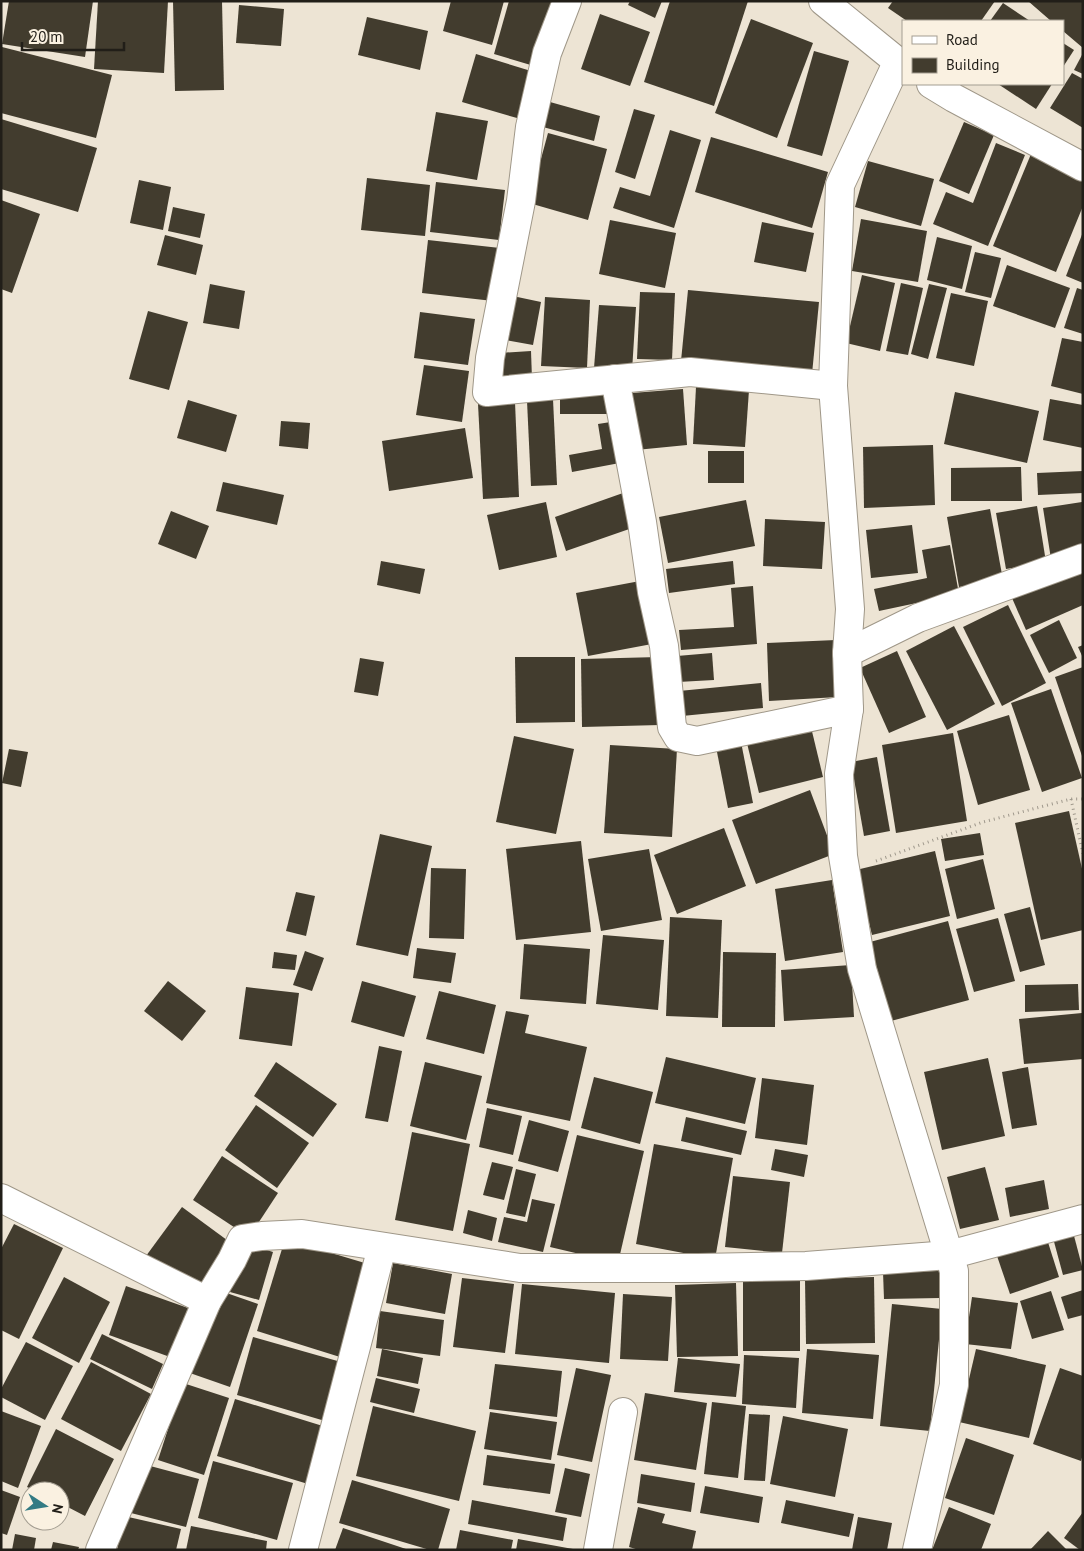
<svg xmlns="http://www.w3.org/2000/svg" width="1084" height="1551" font-family="'PT Sans',sans-serif">
<style>
.building{fill:#423c2e}
.lines{fill:none;stroke-linecap:round;stroke-linejoin:round}
.minor-casing{stroke:#9f9788;stroke-width:30}
.path{stroke:#9f988c;stroke-width:3;stroke-dasharray:1 4;stroke-linecap:butt}
.minor{stroke:#fff;stroke-width:28}
</style>
<rect width="100%" height="100%" fill="#ede4d4"/>
<g class="building">
<path d="M9,1H93L85,57L2,44Z"/>
<path d="M98,1H168L164,73L94,69Z"/>
<path d="M173,1H222L224,90L175,91Z"/>
<path d="M451,1H504L492,45L443,31Z"/>
<path d="M509,1H553L534,66L494,54Z"/>
<path d="M630,1H662L655,18L628,5Z"/>
<path d="M670,1H748L714,106L644,82Z"/>
<path d="M893,1H995L981,21H907L888,8Z"/>
<path d="M1028,1H1083V48L1063,31V21H1051Z"/>
<path d="M1003,3L1030,21H990Z"/>
<path d="M239,5L284,9L281,46L236,43Z"/>
<path d="M600,14L650,32L630,86L581,69Z"/>
<path d="M367,17L428,31L420,70L358,55Z"/>
<path d="M751,19L813,43L777,138L715,113Z"/>
<path d="M1063,43L1074,50L1063,67Z"/>
<path d="M2,47L112,75L96,138L1,113Z"/>
<path d="M814,51L849,61L822,156L787,146Z"/>
<path d="M1083,53V74L1074,70Z"/>
<path d="M476,54L531,71L517,118L462,102Z"/>
<path d="M1072,73L1083,79V128L1050,108Z"/>
<path d="M998,84H1052L1036,109Z"/>
<path d="M550,102L600,116L594,141L543,127Z"/>
<path d="M634,109L655,115L635,179L615,172Z"/>
<path d="M436,112L488,121L477,180L426,171Z"/>
<path d="M1,119L97,148L78,212L1,189Z"/>
<path d="M964,122L994,135L969,194L939,181Z"/>
<path d="M670,130L701,140L674,228L613,208L620,187L650,196Z"/>
<path d="M548,133L607,149L588,220L529,203Z"/>
<path d="M711,137L828,172L812,228L695,192Z"/>
<path d="M996,143L1025,155L988,246L933,224L946,192L973,203Z"/>
<path d="M1031,154L1083,175V206L1056,272L993,246Z"/>
<path d="M868,161L934,179L921,226L855,207Z"/>
<path d="M367,178L430,185L425,236L361,230Z"/>
<path d="M139,180L171,187L163,230L130,223Z"/>
<path d="M436,182L505,190L499,240L430,232Z"/>
<path d="M1,200L40,214L12,293L1,289Z"/>
<path d="M173,207L205,214L200,238L168,231Z"/>
<path d="M861,219L927,231L918,282L852,271Z"/>
<path d="M610,220L676,233L665,288L599,274Z"/>
<path d="M762,222L814,233L806,272L754,262Z"/>
<path d="M1083,232V283L1066,276Z"/>
<path d="M165,235L203,245L196,275L157,265Z"/>
<path d="M937,237L972,246L962,289L927,280Z"/>
<path d="M428,240L500,248L493,301L422,293Z"/>
<path d="M975,252L1001,258L991,298L965,292Z"/>
<path d="M1007,265L1070,288L1055,328L993,306Z"/>
<path d="M862,275L895,283L880,351L846,343Z"/>
<path d="M901,283L923,288L908,355L886,351Z"/>
<path d="M210,284L245,291L239,329L203,323Z"/>
<path d="M929,284L947,288L928,359L911,354Z"/>
<path d="M1077,288L1083,290V334L1064,328Z"/>
<path d="M688,290L819,302L812,374L681,361Z"/>
<path d="M640,292L675,293L672,360L637,359Z"/>
<path d="M951,293L988,301L974,366L936,358Z"/>
<path d="M508,295L541,302L533,345L500,339Z"/>
<path d="M545,297L590,300L587,368L541,366Z"/>
<path d="M599,305L636,307L632,371L594,368Z"/>
<path d="M148,311L188,322L169,390L129,379Z"/>
<path d="M420,312L475,319L468,365L414,358Z"/>
<path d="M1062,338L1083,342V394L1051,386Z"/>
<path d="M531,351L532,379L499,380L498,353Z"/>
<path d="M424,365L469,371L462,422L416,415Z"/>
<path d="M696,387L749,390L745,447L693,444Z"/>
<path d="M683,389L687,445L636,450L632,393Z"/>
<rect x="560" y="391" width="57" height="23"/>
<path d="M955,392L1039,411L1027,463L944,444Z"/>
<path d="M553,399L557,485L531,486L527,401Z"/>
<path d="M1050,399L1083,405V448L1043,440Z"/>
<path d="M188,400L237,415L226,452L177,438Z"/>
<path d="M515,402L519,497L483,499L478,404Z"/>
<path d="M281,421L310,423L308,449L279,446Z"/>
<path d="M617,421L625,462L572,472L569,455L602,449L598,424Z"/>
<path d="M465,428L473,478L389,491L382,441Z"/>
<path d="M933,445L935,505L864,508L863,447Z"/>
<rect x="708" y="451" width="36" height="32"/>
<path d="M1021,467L1022,501H951V468Z"/>
<path d="M1083,471V493L1038,495L1037,473Z"/>
<path d="M223,482L284,495L277,525L216,511Z"/>
<path d="M623,493L635,527L566,551L555,517Z"/>
<path d="M746,500L755,546L668,563L659,517Z"/>
<path d="M546,502L557,557L499,570L487,515Z"/>
<path d="M1082,502L1083,554L1051,559L1043,508Z"/>
<path d="M1037,506L1046,562L1006,569L996,513Z"/>
<path d="M990,509L1003,580L959,587L947,517Z"/>
<path d="M171,511L209,526L196,559L158,544Z"/>
<path d="M765,519L825,522L822,569L763,566Z"/>
<path d="M912,525L918,573L871,578L866,530Z"/>
<path d="M950,545L959,594L879,611L874,589L927,578L922,550Z"/>
<path d="M381,561L425,569L420,594L377,585Z"/>
<path d="M733,561L735,584L669,593L666,569Z"/>
<path d="M1083,568V605L1026,630L1012,598Z"/>
<path d="M640,581L652,644L588,656L576,593Z"/>
<path d="M753,586L757,644L681,650L679,630L734,627L731,588Z"/>
<path d="M1008,605L1046,683L1002,706L963,627Z"/>
<path d="M1059,620L1077,658L1049,673L1030,635Z"/>
<path d="M954,626L995,704L947,730L906,651Z"/>
<path d="M836,640L838,697L769,701L767,643Z"/>
<path d="M1083,645V658L1078,647Z"/>
<path d="M897,651L926,717L889,733L860,668Z"/>
<path d="M712,653L714,680L678,682L677,656Z"/>
<path d="M515,657H575V722L516,723Z"/>
<path d="M659,657L660,725L582,727L581,659Z"/>
<path d="M360,658L384,662L378,696L354,692Z"/>
<path d="M1083,667V756H1082L1055,677Z"/>
<path d="M761,683L763,708L682,716L679,691Z"/>
<path d="M1051,689L1082,778L1042,792L1011,703Z"/>
<path d="M1009,715L1030,790L978,805L957,731Z"/>
<path d="M810,723L823,777L759,793L746,739Z"/>
<path d="M953,733L967,821L896,833L882,745Z"/>
<path d="M514,736L574,749L556,834L496,822Z"/>
<path d="M741,742L753,803L728,808L716,747Z"/>
<path d="M610,745L677,749L672,837L604,833Z"/>
<path d="M9,749L28,752L21,787L2,783Z"/>
<path d="M877,757L890,831L864,836L851,762Z"/>
<path d="M810,790L834,854L756,884L732,820Z"/>
<path d="M1069,811L1083,873V930L1041,940L1015,823Z"/>
<path d="M724,828L746,886L677,914L654,855Z"/>
<path d="M980,833L984,855L945,861L941,839Z"/>
<path d="M380,834L432,846L408,956L356,945Z"/>
<path d="M581,841L591,932L516,940L506,849Z"/>
<path d="M649,849L662,920L601,931L588,859Z"/>
<path d="M935,851L950,916L872,935L856,870Z"/>
<path d="M983,859L995,909L957,919L945,869Z"/>
<path d="M431,868L466,869L464,939L429,938Z"/>
<path d="M832,880L843,952L785,961L775,889Z"/>
<path d="M296,892L315,896L306,936L286,931Z"/>
<path d="M1030,907L1045,965L1020,972L1004,914Z"/>
<path d="M670,917L722,920L718,1018L666,1016Z"/>
<path d="M998,918L1015,981L974,992L956,929Z"/>
<path d="M948,921L969,1000L891,1021L870,942Z"/>
<path d="M603,935L664,940L658,1010L596,1004Z"/>
<path d="M524,944L590,949L586,1004L520,999Z"/>
<path d="M417,948L456,953L451,983L413,978Z"/>
<path d="M305,951L324,958L312,991L293,985Z"/>
<path d="M274,952L297,955L295,970L272,968Z"/>
<path d="M723,952L776,953L775,1027H722Z"/>
<path d="M851,965L854,1017L784,1021L781,970Z"/>
<path d="M168,981L206,1011L182,1041L144,1011Z"/>
<path d="M362,981L416,996L404,1037L351,1022Z"/>
<path d="M1078,984L1079,1010L1025,1012V985Z"/>
<path d="M246,987L299,993L292,1046L239,1039Z"/>
<path d="M439,991L496,1005L484,1054L426,1039Z"/>
<path d="M506,1011L529,1015L525,1033L587,1047L570,1121L486,1103Z"/>
<path d="M1082,1013L1083,1059L1024,1064L1019,1019Z"/>
<path d="M379,1046L402,1051L388,1122L365,1118Z"/>
<path d="M666,1057L756,1078L745,1124L655,1103Z"/>
<path d="M988,1058L1005,1136L942,1150L924,1072Z"/>
<path d="M276,1062L337,1104L313,1137L254,1096Z"/>
<path d="M425,1062L482,1076L466,1140L410,1126Z"/>
<path d="M1028,1067L1037,1125L1012,1129L1002,1072Z"/>
<path d="M594,1077L653,1092L640,1144L581,1128Z"/>
<path d="M762,1078L814,1085L807,1145L755,1138Z"/>
<path d="M256,1105L309,1143L277,1188L225,1150Z"/>
<path d="M487,1108L522,1116L513,1155L479,1147Z"/>
<path d="M686,1117L747,1131L741,1155L681,1141Z"/>
<path d="M529,1120L569,1131L558,1172L518,1161Z"/>
<path d="M412,1132L470,1144L453,1231L395,1220Z"/>
<path d="M577,1135L644,1151L618,1263L550,1247Z"/>
<path d="M654,1144L733,1158L715,1259L636,1244Z"/>
<path d="M775,1149L808,1155L804,1177L771,1170Z"/>
<path d="M222,1156L278,1193L249,1237L193,1200Z"/>
<path d="M492,1162L513,1167L504,1200L483,1195Z"/>
<path d="M985,1167L999,1220L960,1229L947,1177Z"/>
<path d="M516,1169L536,1174L525,1217L506,1213Z"/>
<path d="M733,1176L790,1182L782,1253L725,1247Z"/>
<path d="M1044,1180L1049,1209L1010,1217L1005,1188Z"/>
<path d="M532,1199L555,1204L543,1252L498,1242L504,1217L527,1222Z"/>
<path d="M182,1207L231,1243L195,1292L146,1256Z"/>
<path d="M468,1210L497,1218L492,1241L463,1233Z"/>
<path d="M14,1224L63,1248L19,1339L1,1330V1249Z"/>
<path d="M1073,1232L1083,1270L1063,1275L1053,1238Z"/>
<path d="M1046,1236L1059,1277L1010,1294L996,1253Z"/>
<path d="M285,1239L368,1264L340,1357L257,1331Z"/>
<path d="M244,1243L273,1252L259,1300L230,1292Z"/>
<path d="M393,1263L452,1274L445,1314L386,1303Z"/>
<path d="M940,1271V1298L884,1299L883,1272Z"/>
<path d="M64,1277L110,1302L79,1363L32,1338Z"/>
<path d="M874,1277L875,1343L806,1344L805,1279Z"/>
<path d="M462,1278L514,1284L505,1353L453,1347Z"/>
<rect x="743" y="1280" width="57" height="71"/>
<path d="M736,1283L738,1356L677,1357L675,1285Z"/>
<path d="M522,1284L615,1293L609,1363L515,1354Z"/>
<path d="M126,1286L188,1308L170,1357L109,1335Z"/>
<path d="M215,1289L258,1304L230,1387L187,1372Z"/>
<path d="M1083,1290V1315L1068,1319L1061,1297Z"/>
<path d="M1051,1291L1064,1330L1032,1339L1020,1301Z"/>
<path d="M623,1294L672,1297L668,1361L620,1359Z"/>
<path d="M972,1297L1018,1303L1011,1349L965,1344Z"/>
<path d="M892,1304L942,1309L930,1431L880,1426Z"/>
<path d="M380,1311L444,1320L440,1356L376,1348Z"/>
<path d="M102,1334L163,1364L152,1389L90,1359Z"/>
<path d="M253,1337L341,1362L325,1421L237,1395Z"/>
<path d="M26,1342L73,1366L45,1420L1,1397V1389Z"/>
<path d="M382,1349L423,1358L418,1384L377,1376Z"/>
<path d="M807,1349L879,1355L873,1419L802,1413Z"/>
<path d="M976,1349L1046,1365L1029,1438L959,1422Z"/>
<path d="M744,1355L799,1358L796,1408L742,1404Z"/>
<path d="M678,1358L740,1364L736,1397L674,1392Z"/>
<path d="M91,1362L151,1394L121,1451L61,1419Z"/>
<path d="M495,1364L562,1371L557,1417L489,1409Z"/>
<path d="M576,1368L611,1375L592,1462L557,1455Z"/>
<path d="M1060,1368L1083,1376V1454L1081,1461L1033,1444Z"/>
<path d="M376,1378L420,1389L414,1413L370,1402Z"/>
<path d="M183,1383L229,1398L204,1475L158,1460Z"/>
<path d="M645,1393L707,1403L696,1470L634,1460Z"/>
<path d="M235,1399L326,1427L308,1484L217,1456Z"/>
<path d="M712,1402L746,1406L738,1478L704,1474Z"/>
<path d="M373,1406L476,1431L459,1501L356,1476Z"/>
<path d="M1,1411L41,1426L18,1488L1,1481Z"/>
<path d="M490,1412L557,1422L551,1460L484,1449Z"/>
<path d="M749,1414L770,1415L765,1481L744,1480Z"/>
<path d="M783,1416L848,1429L835,1497L770,1484Z"/>
<path d="M56,1429L114,1459L85,1516L60,1503V1491H36L27,1487Z"/>
<path d="M966,1438L1014,1455L994,1515L945,1498Z"/>
<path d="M487,1455L555,1464L550,1494L483,1485Z"/>
<path d="M213,1461L293,1483L277,1540L198,1518Z"/>
<path d="M139,1463L199,1479L186,1527L127,1512Z"/>
<path d="M565,1468L590,1474L581,1517L555,1512Z"/>
<path d="M641,1474L695,1483L691,1512L637,1503Z"/>
<path d="M352,1480L450,1509L438,1550H430L339,1523Z"/>
<path d="M705,1486L763,1497L759,1523L700,1513Z"/>
<path d="M1,1490L20,1497L7,1535L1,1533Z"/>
<path d="M472,1500L567,1518L563,1541L468,1524Z"/>
<path d="M786,1500L854,1514L849,1537L781,1523Z"/>
<path d="M638,1507L665,1514L662,1523L696,1531L692,1550H639L629,1547Z"/>
<path d="M949,1507L991,1524L981,1550H932Z"/>
<path d="M1083,1512V1550H1080L1064,1538Z"/>
<path d="M124,1516L181,1529L176,1550H117Z"/>
<path d="M858,1517L892,1523L887,1550H852Z"/>
<path d="M191,1526L267,1541L266,1550H186Z"/>
<path d="M343,1528L406,1549V1550H335Z"/>
<path d="M460,1530L513,1540L511,1550H456Z"/>
<path d="M1048,1531L1067,1550H1030Z"/>
<path d="M15,1534L36,1538L34,1550H12Z"/>
<path d="M518,1539L573,1549V1550H516Z"/>
<path d="M53,1542L79,1547L78,1550H51Z"/>
</g>
<g class="lines">
<defs>
<g id="minor">
<path d="M567,1L547,53L530,127L521,201L490,358L487,392L690,372L833,386"/>
<path d="M823,1L903,66"/>
<path d="M897,63L840,185L833,386L850,609L847,653L849,709L839,774L843,856L862,969L954,1271V1385L917,1550"/>
<path d="M931,84L954,98L1083,167"/>
<path d="M615,379L642,522L652,592L664,646L672,727L678,737L697,741L849,709"/>
<path d="M847,653L918,618L1083,558"/>
<path d="M1,1198L207,1301"/>
<path d="M100,1550L207,1301L232,1260L242,1239L262,1236L302,1234L520,1268H698L806,1266L949,1255L1083,1219"/>
<path d="M303,1550L382,1247"/>
<path d="M598,1550L623,1412"/>
</g>
</defs>
<use href="#minor" class="minor-casing"/>
<g class="path">
<path d="M1071,799L1083,854"/>
<path d="M876,861L983,822L1071,799H1083"/>
</g>
<use href="#minor" class="minor"/>
</g>
<rect width="1084" height="1551" fill="none" stroke="#211e18" stroke-width="5"/>
<rect x="902" y="20" width="162" height="65" fill="#faf1e1" stroke="#a39d91"/>
<rect x="912" y="36" width="25" height="8" fill="#ffffff" stroke="#a39d91"/>
<text x="946" y="45" font-size="15" fill="#211e18">Road</text>
<rect x="912" y="58" width="25" height="15" fill="#423c2e" stroke="#a39d91"/>
<text x="946" y="70" font-size="15" fill="#211e18">Building</text>
<g transform="translate(45 1506) rotate(102)"><circle r="24" fill="#faf1e1" stroke="#a39d91"/>
<path d="M0-4L9 19L0 12L-9 19Z" fill="#337b84"/>
<text y="-8" font-size="14" font-weight="bold" text-anchor="middle" fill="#211e18">N</text>
</g>
<path d="M22 42v8h102v-8" fill="none" stroke="#211e18" stroke-width="2.5"/>
<text x="30" y="42" font-size="15" fill="#211e18" stroke="#faf1e1" stroke-width="4" paint-order="stroke">20 m</text>
</svg>
